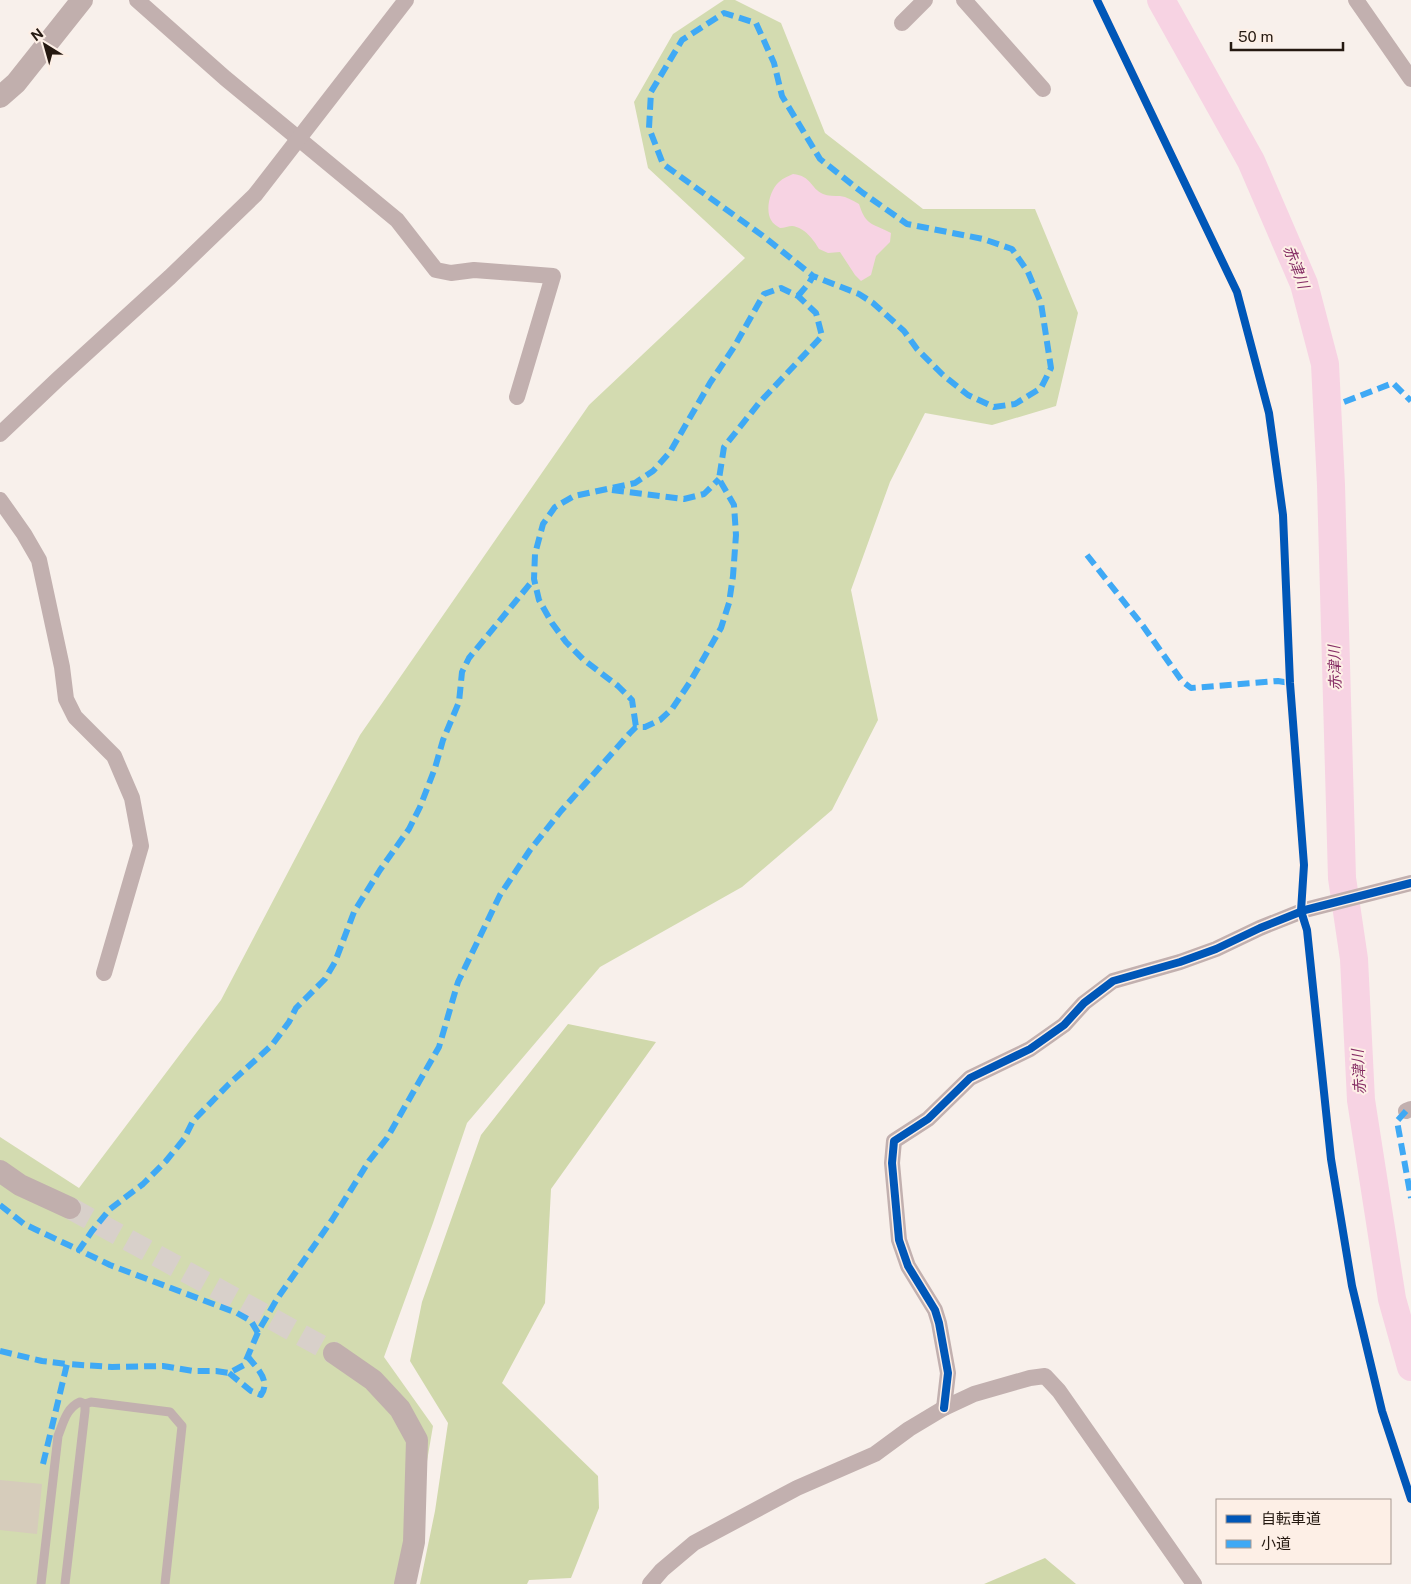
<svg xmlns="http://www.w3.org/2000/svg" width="1411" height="1584" font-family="'Public Sans','Noto Sans JP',sans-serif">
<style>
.green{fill:#d3dbb0}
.forest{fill:#d0d8ab}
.water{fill:#f7d3e3}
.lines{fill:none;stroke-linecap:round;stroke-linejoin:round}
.river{stroke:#f7d3e3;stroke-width:28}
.building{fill:#d6ccbb}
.secondary-tunnel{stroke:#d8d0ca;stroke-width:22;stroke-dasharray:22 11;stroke-linecap:butt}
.lane{stroke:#c2b0af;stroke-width:9}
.street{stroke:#c2b0af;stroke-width:16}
.secondary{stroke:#c1afad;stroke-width:22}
.quiet{stroke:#3fa9f5;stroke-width:6;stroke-dasharray:12 6;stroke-linecap:butt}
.cycleway-casing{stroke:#fdefe6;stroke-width:11}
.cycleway{stroke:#0057b8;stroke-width:8}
.labels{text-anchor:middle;stroke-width:4;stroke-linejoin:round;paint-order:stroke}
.water-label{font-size:15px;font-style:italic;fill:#862e65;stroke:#fdefe6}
</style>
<rect width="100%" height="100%" fill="#f8f0eb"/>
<path class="green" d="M724,0H735L781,23L825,133L923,209H1035L1078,313L1056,406L992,425L925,413L890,482L851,590L878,720L832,810L742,887L600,967L467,1123L433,1223L384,1357L433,1426L406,1584H0V1137L79,1188L221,1000L360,735L589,405L745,258L648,168L634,102L673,34Z"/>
<g class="forest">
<path d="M568,1024L656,1042L551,1189L545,1303L502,1383L598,1476L599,1508L571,1578L529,1580L527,1584H420L435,1511L448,1423L410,1361L422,1302L481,1135Z"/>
<path d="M1045,1558L1076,1584H984Z"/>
</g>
<path class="water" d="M793,174C812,176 810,188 823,194C828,196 834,196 840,196C847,197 852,200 859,204C866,226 872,223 891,233L890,242L876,256L871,275L861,281L855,275L840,252L828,253L819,249C814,240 804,227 792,226C789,226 784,228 780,228C777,226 773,224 771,220C765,209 770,190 779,182C783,178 789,176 793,174Z"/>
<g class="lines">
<path class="river" d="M1161,0L1251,161L1304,284L1325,364L1331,485L1342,878L1354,959L1361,1100L1392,1299L1411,1367"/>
</g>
<path class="building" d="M0,1480L42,1484L37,1534L0,1530Z"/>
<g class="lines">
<path class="secondary-tunnel" d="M70,1208L334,1353"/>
<g class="lane">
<path d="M85,1404L91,1402L170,1412L182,1426L165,1584"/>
<path d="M41,1584L58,1436C63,1424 66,1408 80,1402L85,1404V1411L65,1584"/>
</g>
<g class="street">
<path d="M137,0L225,78L397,220L436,270L451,273L474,270L553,276L517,397"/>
<path d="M964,0L1043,89"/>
<path d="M1356,0L1411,79"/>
<path d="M902,23L925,0"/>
<path d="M0,434L58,379L170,277L255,195L406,0"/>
<path d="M0,500L24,534L39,560L62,667L66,699L75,717L114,756L132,798L141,846L104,973"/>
<path d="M1406,1111L1411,1109"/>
<path d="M944,1408L948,1373L939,1323L935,1310L908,1266L899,1240L892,1163L894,1141L928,1119L970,1078L1030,1049L1064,1025L1084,1003L1113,981L1180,962L1216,949L1260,928L1305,910L1411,883"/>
<path d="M650,1584L662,1570L694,1543L797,1488L875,1454L909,1429L944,1408L974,1394L1030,1378L1045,1376L1059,1391L1194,1584"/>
</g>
<g class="secondary">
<path d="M0,97L16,83L82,0"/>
<path d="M0,1171L20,1185L70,1208"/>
<path d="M334,1353L373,1380L400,1409L417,1440L414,1542L405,1584"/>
</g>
<g class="quiet">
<path d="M798,296L809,283L813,276L859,294L873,303L904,331L917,349L943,375L968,395L994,407L1015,404L1041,388L1051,368L1041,303L1028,272L1012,249L983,239L907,224L863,193L820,159L782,96L774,63L756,23L724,13L682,40L651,92L649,128L663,164L763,236L813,276"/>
<path d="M1344,402L1393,383L1411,401"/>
<path d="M612,490L684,499L704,494L719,479"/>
<path d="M1087,555L1143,626L1182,681L1191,688L1278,681L1290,683"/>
<path d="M1406,1111L1397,1121L1411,1198"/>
<path d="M0,1205L24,1224L79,1250"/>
<path d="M258,1333L251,1321L237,1313L110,1265L79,1250L92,1231L110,1209L143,1184L166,1161L184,1139L193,1121L229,1084L272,1045L289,1022L296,1008L325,979L335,962L354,912L380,870L409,829L420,807L435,768L443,740L459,702L462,672L469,658L534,579"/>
<path d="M0,1351L42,1361L67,1364"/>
<path d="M229,1373L251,1391L261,1395C271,1381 257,1368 248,1357"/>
<path d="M43,1464L67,1364L112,1367L163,1366L193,1371H216L229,1373L244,1365L259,1330L277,1299L332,1220L369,1161L387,1138L439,1047L458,982L500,895L530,850L561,811L630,733L636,727H645L660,720L672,709L690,682L721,628L729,603L733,576L736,535L734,505L719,479L724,447L759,403L822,336L816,313L798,296L781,288L764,294L734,347L710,383L670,452L653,471L635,483L574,496L555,507L543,524L535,554L534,579L539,600L552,623L566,642L584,660L618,686L632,700L636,727"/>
</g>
<defs>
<g id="cycleway">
<path d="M1097,0L1237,292L1269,413L1283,515L1290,683L1304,865L1301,911L1307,930L1331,1159L1352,1286L1382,1411L1411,1499"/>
<path d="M944,1408L948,1373L939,1323L935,1310L908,1266L899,1240L892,1163L894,1141L928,1119L970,1078L1030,1049L1064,1025L1084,1003L1113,981L1180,962L1216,949L1260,928L1305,910L1411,883"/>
</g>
</defs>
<use href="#cycleway" class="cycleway-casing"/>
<use href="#cycleway" class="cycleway"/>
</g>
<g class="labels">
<g class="water-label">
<text transform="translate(1296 267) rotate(69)" y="5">赤津川</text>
<text transform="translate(1335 668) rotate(-92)" y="5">赤津川</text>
<text transform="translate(1359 1072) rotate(-93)" y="5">赤津川</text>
</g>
</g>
<rect x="1216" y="1499" width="175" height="65" fill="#fdefe6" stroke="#a79991"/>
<rect x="1226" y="1515" width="25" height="8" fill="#0057b8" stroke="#a79991"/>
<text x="1261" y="1524" font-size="15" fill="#251911">自転車道</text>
<rect x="1226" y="1540" width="25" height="8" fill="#3fa9f5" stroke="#a79991"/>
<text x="1261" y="1549" font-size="15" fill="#251911">小道</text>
<g transform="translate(45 45) rotate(323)" stroke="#fdefe6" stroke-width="4" paint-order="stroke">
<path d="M0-4L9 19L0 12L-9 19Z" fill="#251911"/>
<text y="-8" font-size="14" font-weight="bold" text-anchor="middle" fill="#251911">N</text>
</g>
<path d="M1231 42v8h112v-8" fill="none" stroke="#251911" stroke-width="2.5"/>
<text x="1238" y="42" font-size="15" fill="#251911" stroke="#fdefe6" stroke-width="4" paint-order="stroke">50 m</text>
</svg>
